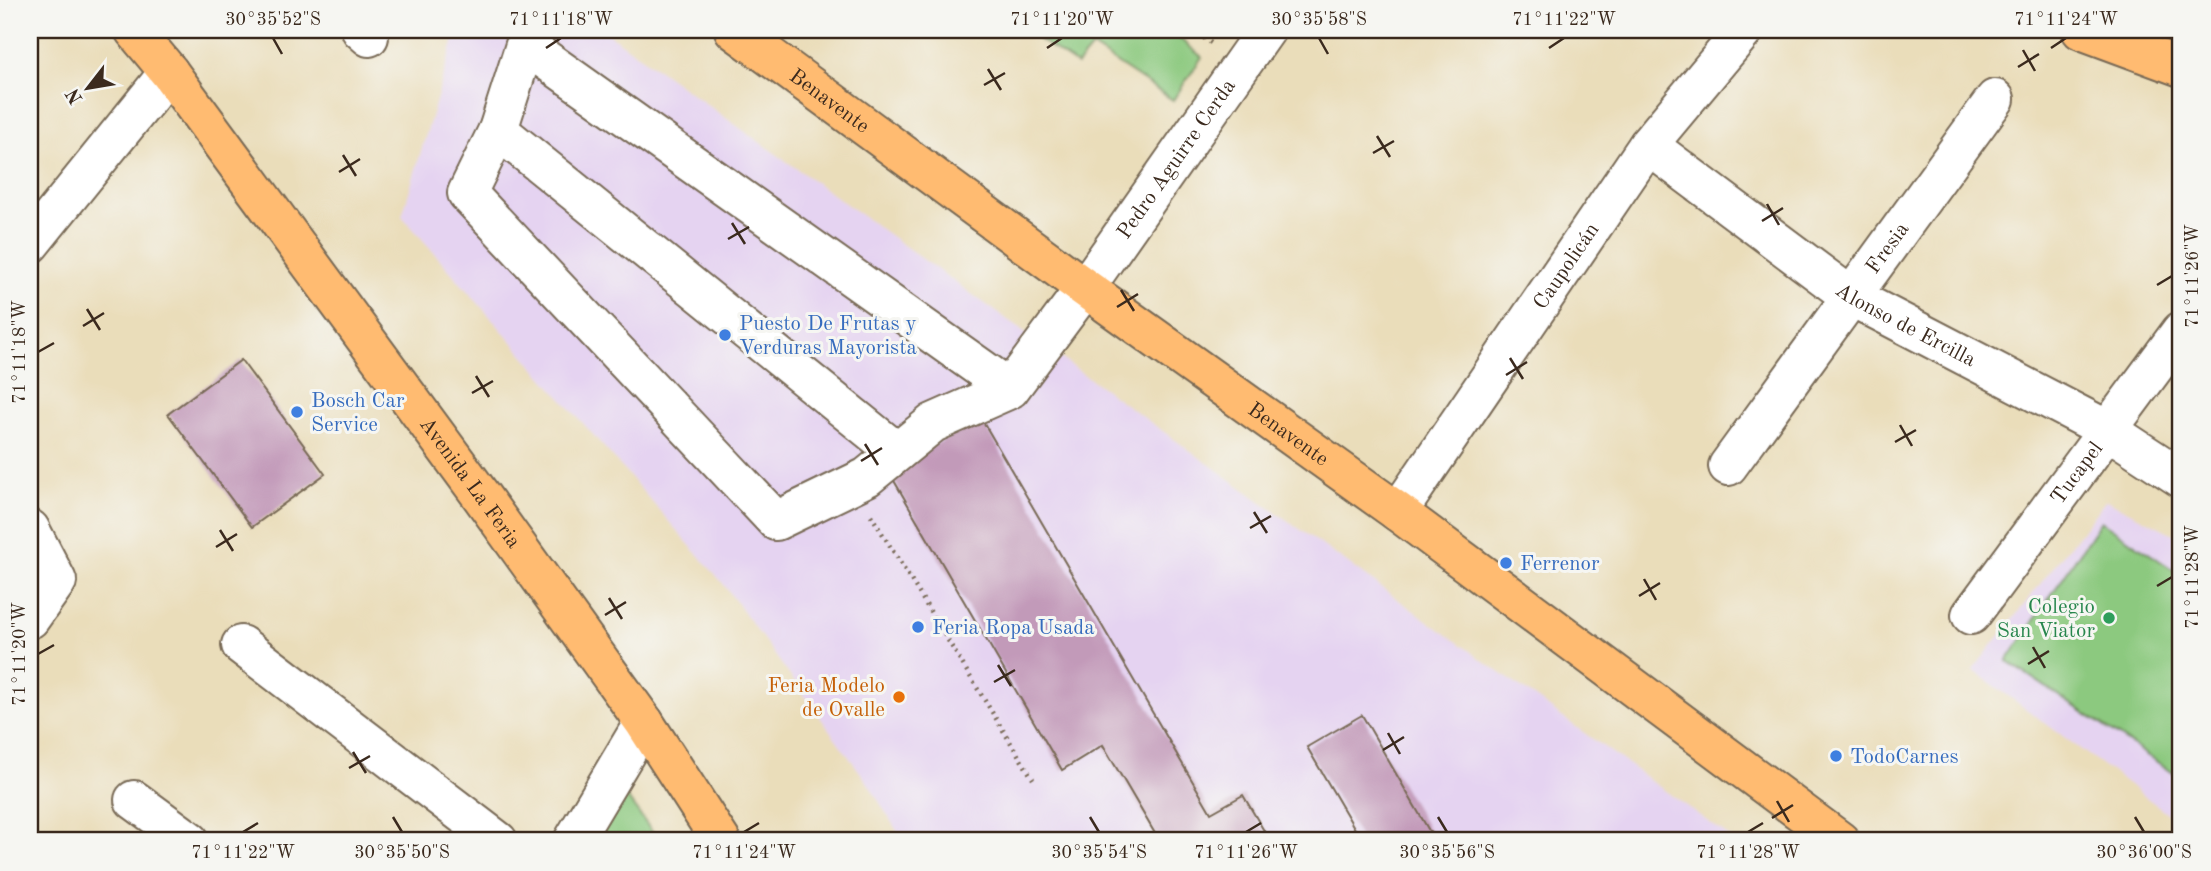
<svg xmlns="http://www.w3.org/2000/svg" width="2211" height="871" font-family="'Old Standard TT',serif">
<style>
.built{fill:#e5d3f1}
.green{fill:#8cc97f;stroke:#647a4e;stroke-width:2}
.building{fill:#c29ab9}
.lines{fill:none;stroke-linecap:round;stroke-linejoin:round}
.minor-casing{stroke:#786955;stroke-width:42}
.major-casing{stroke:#786955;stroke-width:42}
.path{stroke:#786955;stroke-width:4.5;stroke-dasharray:2 5;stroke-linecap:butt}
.minor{stroke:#fff;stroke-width:38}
.major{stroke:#ffbb71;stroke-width:38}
.ticks{fill:none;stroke:#3b2a1e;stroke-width:2.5}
.shop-dot{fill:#3f7fe0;stroke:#f6f6f2;stroke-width:2.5}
.leisure-dot{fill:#2e9e5b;stroke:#f6f6f2;stroke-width:2.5}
.food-dot{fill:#e8710a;stroke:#f6f6f2;stroke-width:2.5}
.labels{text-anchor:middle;stroke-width:6;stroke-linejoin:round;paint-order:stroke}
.street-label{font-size:21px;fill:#3b2a1e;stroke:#f6f6f2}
.shop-label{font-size:21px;fill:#366cbe;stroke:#f6f6f2;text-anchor:start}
.leisure-label{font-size:21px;fill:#27864d;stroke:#f6f6f2;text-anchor:end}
.food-label{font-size:21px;fill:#c56008;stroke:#f6f6f2;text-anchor:end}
.neatline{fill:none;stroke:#3b2a1e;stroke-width:2.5}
.ticks-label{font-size:18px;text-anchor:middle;fill:#3b2a1e}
</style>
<rect width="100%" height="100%" fill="#f6f6f2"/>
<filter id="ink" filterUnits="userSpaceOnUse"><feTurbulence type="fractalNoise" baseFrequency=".0143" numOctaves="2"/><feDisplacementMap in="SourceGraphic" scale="14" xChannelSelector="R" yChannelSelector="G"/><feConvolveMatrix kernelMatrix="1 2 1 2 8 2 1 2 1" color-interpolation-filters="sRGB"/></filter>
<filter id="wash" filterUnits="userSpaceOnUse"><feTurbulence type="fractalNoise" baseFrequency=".00686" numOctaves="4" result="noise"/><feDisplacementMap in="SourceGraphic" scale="28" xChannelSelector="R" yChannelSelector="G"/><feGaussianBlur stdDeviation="1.57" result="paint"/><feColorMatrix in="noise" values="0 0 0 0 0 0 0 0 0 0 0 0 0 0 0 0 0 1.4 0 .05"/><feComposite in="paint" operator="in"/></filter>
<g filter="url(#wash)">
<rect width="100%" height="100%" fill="#eaddba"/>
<g class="built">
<path d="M457,30H603L1735,841H903L868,783L721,581L402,216Z"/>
<path d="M2106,500L2181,538V823L1973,670Z"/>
</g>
<g class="green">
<path d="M1025,30H1169L1202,57L1173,100L1092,47L1077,65Z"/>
<path d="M2101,521L2181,575V778L2007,661Z"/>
<path d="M625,795L659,841H596Z"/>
</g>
<g id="blocks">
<g class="building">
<path d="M241,360L325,474L252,527L168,414Z"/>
<path d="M981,418L1211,813L1243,795L1270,841H1150L1157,837L1103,745L1062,770L889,472Z"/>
<path d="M1362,715L1435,841H1362L1307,747Z"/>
</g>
</g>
</g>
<g filter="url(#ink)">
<use href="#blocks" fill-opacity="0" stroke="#786955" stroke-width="2"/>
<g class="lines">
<defs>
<g id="minor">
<path d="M361,30L369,37"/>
<path d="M498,130L897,452"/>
<path id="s1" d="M1648,145L1850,296L2108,430L2181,478"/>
<path d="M30,244L169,72"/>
<path id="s2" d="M1010,389L525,45L498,130L467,193L776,521L867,477L933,423L1010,389L1085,288L1266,30"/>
<path id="s3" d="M1728,466L1995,99"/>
<path id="s4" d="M1398,512L1648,145L1744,30"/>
<path d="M30,529L57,581L30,619"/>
<path id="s5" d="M1971,615L2181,331"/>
<path d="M241,645L498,841"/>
<path d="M134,800L190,841"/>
<path d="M573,841L644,722"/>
</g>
<g id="major">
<path id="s6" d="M134,30L169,72L479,493L644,722L721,841"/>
<path id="s7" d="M734,30L1085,288L1398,512L1840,841"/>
<path d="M2081,30L2181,67"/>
</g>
</defs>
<use href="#minor" class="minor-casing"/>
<use href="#major" class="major-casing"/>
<g class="path">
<path d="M1192,30L1214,45"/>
<path d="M871,515L1033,779"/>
</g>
<use href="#minor" class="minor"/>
<use href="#major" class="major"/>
</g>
</g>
<path class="ticks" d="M273,38L282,54M1319,38L1328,54M546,48L561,38M1047,48L1062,38M1549,48L1564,38M2051,48L2066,38M2023,50L2035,71M2018,67L2039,54M988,69L1001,90M984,85L1005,73M1377,136L1390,157M1373,153L1394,141M343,155L356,176M339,172L360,159M1767,204L1779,225M1762,221L1783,208M732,223L745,244M728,239L749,227M2157,285L2172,276M1121,290L1134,311M1117,307L1138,294M87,309L100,330M83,326L104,313M38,352L54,343M1510,358L1523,379M1506,375L1527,362M476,376L489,397M472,393L493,381M1900,425L1912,446M1895,442L1916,430M865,444L878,465M861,461L882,448M1254,512L1267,533M1250,528L1271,516M220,530L233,551M216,547L237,534M1644,579L1656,600M2157,586L2172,577M1639,596L1660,583M609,598L622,619M605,615L626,602M2033,647L2045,668M38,654L54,645M2028,664L2049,651M998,665L1011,686M994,682L1015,670M1388,733L1400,754M1383,750L1404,737M353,752L366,773M349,768L370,756M1777,801L1789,822M393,817L402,832M1090,817L1099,832M1438,817L1447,832M2135,817L2144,832M1772,818L1793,805M243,832L258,823M744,832L759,823M1246,832L1261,823M1748,832L1763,823"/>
<g class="shop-dot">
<circle cx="725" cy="335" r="7"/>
<circle cx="297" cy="412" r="7"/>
<circle cx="1506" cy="563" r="7"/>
<circle cx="918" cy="627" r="7"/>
<circle cx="1836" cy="756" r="7"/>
</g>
<circle class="leisure-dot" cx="2109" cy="618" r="7"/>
<circle class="food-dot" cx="899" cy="697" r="7"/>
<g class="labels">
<g class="street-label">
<text dy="7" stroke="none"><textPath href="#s7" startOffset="119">Benavente</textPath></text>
<text dy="7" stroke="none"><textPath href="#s2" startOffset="1759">Pedro Aguirre Cerda</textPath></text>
<text dy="7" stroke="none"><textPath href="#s3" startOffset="270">Fresia</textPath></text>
<text dy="7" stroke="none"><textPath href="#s4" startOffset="298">Caupolicán</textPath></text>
<text dy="7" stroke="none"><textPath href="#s1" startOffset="315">Alonso de Ercilla</textPath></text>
<text dy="7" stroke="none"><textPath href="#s7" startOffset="686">Benavente</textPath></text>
<text dy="7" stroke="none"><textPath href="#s5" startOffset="177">Tucapel</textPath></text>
<text dy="7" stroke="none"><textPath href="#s6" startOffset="564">Avenida La Feria</textPath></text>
</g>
<g class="shop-label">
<text x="739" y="330">Puesto De Frutas y<tspan x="739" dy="24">Verduras Mayorista</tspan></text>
<text x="311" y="407">Bosch Car<tspan x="311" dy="24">Service</tspan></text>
<text x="1520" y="570">Ferrenor</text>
<text x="932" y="634">Feria Ropa Usada</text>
<text x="1850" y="763">TodoCarnes</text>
</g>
<g class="leisure-label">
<text x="2095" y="613">Colegio<tspan x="2095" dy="24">San Viator</tspan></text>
</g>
<g class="food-label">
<text x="885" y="692">Feria Modelo<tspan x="885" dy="24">de Ovalle</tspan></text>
</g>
</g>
<rect width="2211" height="871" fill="none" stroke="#f6f6f2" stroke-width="77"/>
<g transform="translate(88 88) rotate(239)" stroke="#f6f6f2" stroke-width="5" paint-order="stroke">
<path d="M0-5L12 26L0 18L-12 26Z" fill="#3b2a1e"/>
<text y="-10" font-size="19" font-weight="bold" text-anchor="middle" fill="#3b2a1e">N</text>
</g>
<rect x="38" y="38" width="2134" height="794" class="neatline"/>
<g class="ticks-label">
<text x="273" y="25">30°35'52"S</text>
<text x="561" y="25">71°11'18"W</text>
<text x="1062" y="25">71°11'20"W</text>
<text x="1319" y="25">30°35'58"S</text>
<text x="1564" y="25">71°11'22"W</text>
<text x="2066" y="25">71°11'24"W</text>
<text transform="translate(2192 276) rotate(-90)" y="6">71°11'26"W</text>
<text transform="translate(19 352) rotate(-90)" y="6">71°11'18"W</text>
<text transform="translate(2192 577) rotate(-90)" y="6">71°11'28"W</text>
<text transform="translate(19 654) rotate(-90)" y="6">71°11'20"W</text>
<text x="243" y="858">71°11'22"W</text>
<text x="402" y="858">30°35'50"S</text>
<text x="744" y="858">71°11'24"W</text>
<text x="1099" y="858">30°35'54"S</text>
<text x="1246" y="858">71°11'26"W</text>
<text x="1447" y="858">30°35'56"S</text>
<text x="1748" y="858">71°11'28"W</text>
<text x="2144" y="858">30°36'00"S</text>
</g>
</svg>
